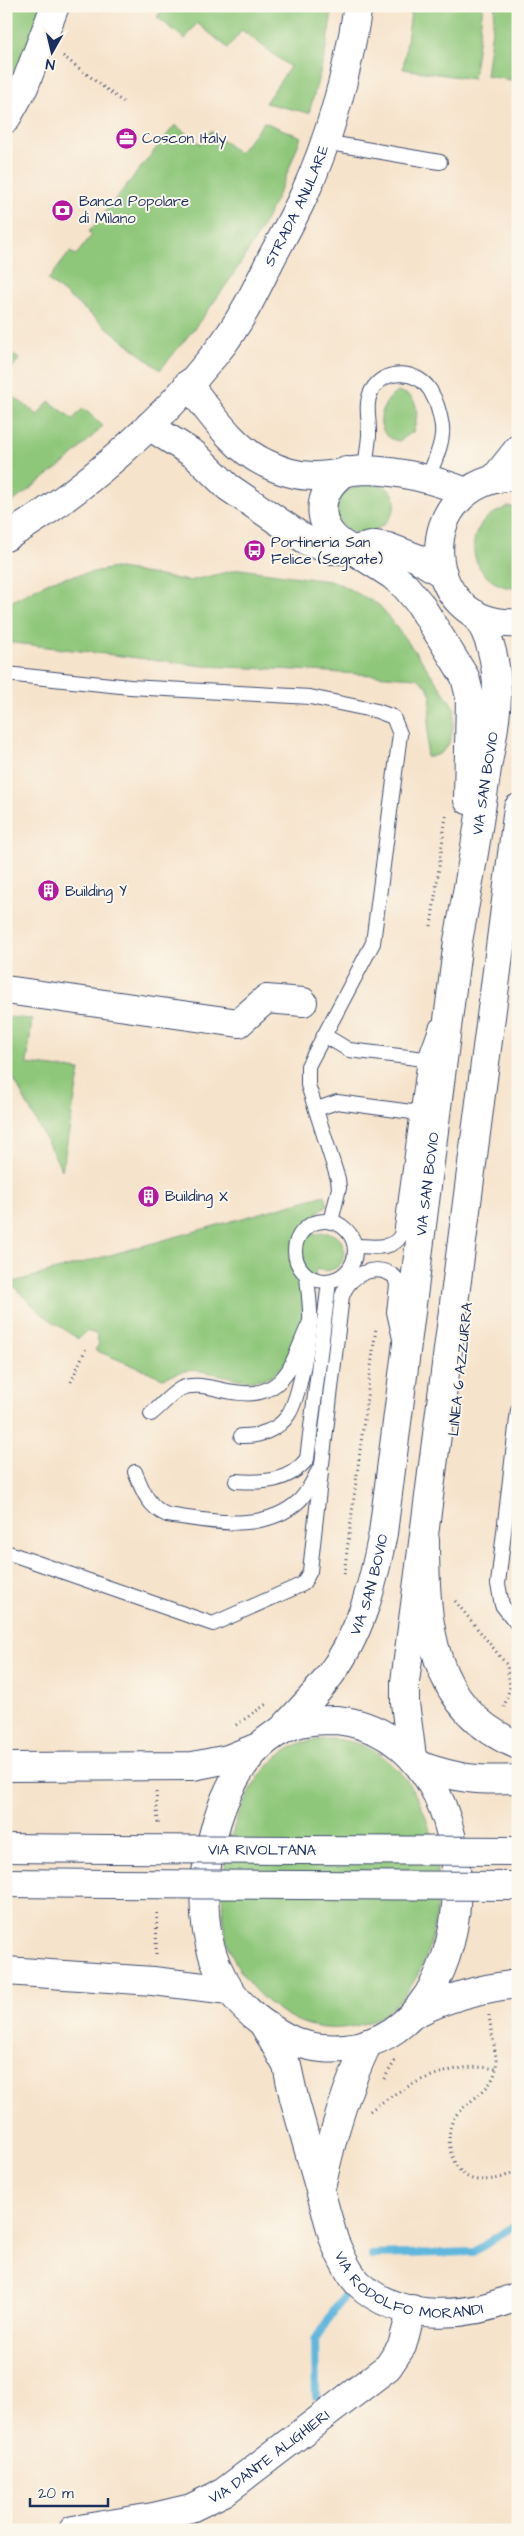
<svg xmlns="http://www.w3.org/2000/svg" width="524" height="2536" font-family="'Architects Daughter',sans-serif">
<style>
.green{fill:#8fc77a;stroke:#557b6c}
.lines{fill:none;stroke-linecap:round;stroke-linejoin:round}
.stream{stroke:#60b7dd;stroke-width:8}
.lane-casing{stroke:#3c4a6e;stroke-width:16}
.street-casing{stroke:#3c4a6e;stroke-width:30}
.secondary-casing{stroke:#3c4a6e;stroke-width:30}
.highway-casing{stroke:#3c4a6e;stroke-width:30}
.path{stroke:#3c4a6e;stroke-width:3;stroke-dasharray:1 4;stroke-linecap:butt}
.lane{stroke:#fff;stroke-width:14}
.street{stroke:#fff;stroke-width:28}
.secondary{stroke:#fff;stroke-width:28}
.highway{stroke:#fff;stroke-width:28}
.highway-bridge-casing{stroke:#3c4a6e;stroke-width:30;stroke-linecap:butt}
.highway-bridge{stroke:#fff;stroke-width:28}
.labels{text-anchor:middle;stroke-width:4;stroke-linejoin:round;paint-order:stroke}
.poi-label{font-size:15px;fill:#1b2f5e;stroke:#fbf7ec;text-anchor:start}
.street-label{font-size:15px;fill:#1b2f5e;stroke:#fbf7ec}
</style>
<rect width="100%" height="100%" fill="#fbf7ec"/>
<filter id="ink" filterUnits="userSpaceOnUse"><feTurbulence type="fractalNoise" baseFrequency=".02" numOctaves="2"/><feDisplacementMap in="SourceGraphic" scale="10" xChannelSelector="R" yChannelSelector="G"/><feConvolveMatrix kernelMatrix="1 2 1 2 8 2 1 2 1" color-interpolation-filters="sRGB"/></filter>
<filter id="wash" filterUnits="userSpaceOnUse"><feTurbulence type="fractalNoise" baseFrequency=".0096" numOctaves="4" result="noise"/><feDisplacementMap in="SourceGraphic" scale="20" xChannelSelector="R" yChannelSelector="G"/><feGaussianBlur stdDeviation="1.12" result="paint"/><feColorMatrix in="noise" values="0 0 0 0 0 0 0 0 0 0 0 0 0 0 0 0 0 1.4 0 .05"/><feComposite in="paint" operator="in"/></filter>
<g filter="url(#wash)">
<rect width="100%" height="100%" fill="#f6e3cb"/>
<g class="green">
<path d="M6,6H45L6,100Z"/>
<path d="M165,6H333L325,54L309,113L265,103L290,67L242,30L228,48L197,23L185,39L157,17Z"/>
<path d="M412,6H483L473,79L403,69Z"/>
<path d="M495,6H518L517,81L486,76Z"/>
<path d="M264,122L301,137C294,155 288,173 280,190C251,256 206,316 160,370L48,280L70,252L76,255L92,235L89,232L175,125L200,144L211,131L239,153Z"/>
<path d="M6,350L19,359L6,376Z"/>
<path d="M6,391L38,415L49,401L73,419L83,408L103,426L68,460L6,507Z"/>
<path d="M398,392C420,394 419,415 413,432L399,441C372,437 378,402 398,392Z"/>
<path d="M369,484C423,486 382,549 348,530C334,522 333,500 347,491C354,487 362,486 369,484Z"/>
<path d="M507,507H518V588C483,590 459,548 484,521C490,514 499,511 507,507Z"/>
<path d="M114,568L189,581L240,569L336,582L379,605L420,658L455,709C452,730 454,756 426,757L431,696L427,686L417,678L298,670L204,666L6,642V604L53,580Z"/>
<path d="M6,1017L32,1019L27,1064L80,1070L62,1170L9,1070L6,1071Z"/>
<path d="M325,1195L328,1205C316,1211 311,1222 314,1235C354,1221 354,1281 316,1269C309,1307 299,1386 245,1380C229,1378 200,1368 185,1371C177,1373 170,1376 163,1378L95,1350L99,1344L96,1334L86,1331L78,1339L42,1314L10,1283Z"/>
<path d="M327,1739C470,1739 474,2020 341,2028C316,2030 297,2023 277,2009C255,1994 237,1972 229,1946C209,1884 235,1771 299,1744C307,1740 318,1740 327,1739Z"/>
</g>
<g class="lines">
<g class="stream">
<path d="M372,2255L474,2252L518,2223"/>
<path d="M316,2396L315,2340L343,2297"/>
</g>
</g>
</g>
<g filter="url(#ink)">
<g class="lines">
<defs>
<g id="lane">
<path d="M324,142L440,162"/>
<path d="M365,470C366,459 368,447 369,436C370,420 363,401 374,387C387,369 417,370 430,390C436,400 440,413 442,426C444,442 434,462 428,478"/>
<path d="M6,674L130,687L310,697L377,711L393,717L400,734L373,943L308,1066V1085L338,1179L339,1188L331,1222"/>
<path d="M324,1035L349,1050L425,1059"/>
<path d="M317,1109L337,1102L419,1113"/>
<circle cx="325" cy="1251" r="30"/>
<path d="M355,1246C370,1246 393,1251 401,1235L425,1059L437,1026"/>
<path d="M518,1410L498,1584L502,1605L518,1625"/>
<path d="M151,1414C160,1407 170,1395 180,1389C209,1374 256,1418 288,1371C297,1356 302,1338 310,1322"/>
<path d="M241,1436C257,1437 279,1430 288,1415C300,1397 308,1344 310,1322C311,1307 308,1291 307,1276"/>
<path d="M135,1472C142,1489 148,1507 167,1515C209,1521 265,1534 300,1500C310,1490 315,1476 322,1464L342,1296C350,1274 375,1262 395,1277L397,1285L394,1312L400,1339"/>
<path d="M236,1481C263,1483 289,1482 307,1459L329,1282"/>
<path d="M6,1552L213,1624L303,1584L310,1571L321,1472"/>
</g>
<g id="street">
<path d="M6,119L24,87L55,6"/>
<path d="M188,384C210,412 233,448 265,463C279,470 297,476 313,476C331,477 348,470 366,470C402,471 433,479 466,492"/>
<path d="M149,426L195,455L228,487L309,542L332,550H353L376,545L388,547L417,558L443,574"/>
<path d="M346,471C312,494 315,533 353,550"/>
<path id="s1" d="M6,537C82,493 161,422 216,353C239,325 255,292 271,259C282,238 294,217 304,195C331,136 348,70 358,6"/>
<path d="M6,990L239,1023L266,999L303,1002"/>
<path id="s2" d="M73,2530L153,2517L191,2508L224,2492L388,2367L402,2346L412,2309"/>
</g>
<g id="secondary">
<path d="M518,476C407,479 419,630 518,623"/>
<path d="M495,478L518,449"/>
<path d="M353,550L392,575L405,586L420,604L465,677L470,697L468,800"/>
<path d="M337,1720C505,1738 493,2063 322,2048C299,2046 282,2036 263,2023C197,1976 195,1893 217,1821C229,1783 251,1742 291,1726C305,1720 322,1720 337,1720Z"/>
<path id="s3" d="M281,1731C296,1714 313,1698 327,1679C360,1637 373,1585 383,1533L458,941C469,884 479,826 487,768C491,744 497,718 497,693C497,666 491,636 475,614"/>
<path d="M412,1757L405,1703V1682L518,808"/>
<path d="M6,1767L193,1766L228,1759L258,1747"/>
<path d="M6,1971L153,1981L229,1990"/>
<path d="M416,2013C448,1997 482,1988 518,1984"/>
<path id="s4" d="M264,2025L287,2066L294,2098L334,2240C340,2255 347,2271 358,2283C400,2323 469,2318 518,2296"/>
<path d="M322,2184C332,2135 346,2088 368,2043"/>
</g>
<g id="highway">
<path d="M425,1540C425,1621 430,1710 518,1745"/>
<path d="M421,1766C459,1779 477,1781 518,1779"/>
<path d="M6,1848L110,1849"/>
<path d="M6,1883L110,1884"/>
</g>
</defs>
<use href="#lane" class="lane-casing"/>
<use href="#street" class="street-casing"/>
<use href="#secondary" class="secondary-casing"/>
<use href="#highway" class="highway-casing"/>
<g class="path">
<path d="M63,56L123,102"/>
<path d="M431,926L446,816"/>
<path d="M71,1382L86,1348"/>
<path d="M344,1574L376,1328"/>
<path d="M455,1601L507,1665L510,1687L504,1707"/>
<path d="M236,1725L268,1703"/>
<path d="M156,1792L158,1823"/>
<path d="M156,1954L157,1910"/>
<path d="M489,2015C490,2027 498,2058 496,2069C492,2092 464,2102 454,2118C442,2139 453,2182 482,2180C499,2179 504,2178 518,2169"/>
<path d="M384,2079L395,2061"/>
<path d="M370,2111C404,2085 452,2060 496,2069"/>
</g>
<use href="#lane" class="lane"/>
<use href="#street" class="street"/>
<use href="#secondary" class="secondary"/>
<use href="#highway" class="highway"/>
<defs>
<g id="highway-bridge">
<path id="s5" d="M110,1849L518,1851"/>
<path d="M110,1884L518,1886"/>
</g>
</defs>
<use href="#highway-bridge" class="highway-bridge-casing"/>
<use href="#highway-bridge" class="highway-bridge"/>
</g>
</g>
<defs>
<symbol id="office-disc" viewBox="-11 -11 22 22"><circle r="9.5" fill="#b5179e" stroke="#fbf7ec"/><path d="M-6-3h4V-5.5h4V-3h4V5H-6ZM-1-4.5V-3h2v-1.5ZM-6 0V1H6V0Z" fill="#fff"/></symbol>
<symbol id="bank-disc" viewBox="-11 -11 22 22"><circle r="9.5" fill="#b5179e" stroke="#fbf7ec"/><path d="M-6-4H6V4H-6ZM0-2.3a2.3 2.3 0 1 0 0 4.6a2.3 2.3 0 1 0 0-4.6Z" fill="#fff"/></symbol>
<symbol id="bus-disc" viewBox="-11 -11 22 22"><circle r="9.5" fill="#b5179e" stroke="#fbf7ec"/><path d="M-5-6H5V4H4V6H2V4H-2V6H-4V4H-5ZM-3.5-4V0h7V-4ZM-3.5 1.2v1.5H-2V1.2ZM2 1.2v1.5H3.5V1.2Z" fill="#fff"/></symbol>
<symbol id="building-disc" viewBox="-11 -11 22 22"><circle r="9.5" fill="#b5179e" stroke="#fbf7ec"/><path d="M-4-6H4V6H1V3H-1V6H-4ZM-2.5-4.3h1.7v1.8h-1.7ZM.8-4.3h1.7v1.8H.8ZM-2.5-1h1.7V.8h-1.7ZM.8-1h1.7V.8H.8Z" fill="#fff"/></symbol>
</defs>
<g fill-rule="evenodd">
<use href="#office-disc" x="114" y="126" width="25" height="25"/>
<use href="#bank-disc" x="50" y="198" width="25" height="25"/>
<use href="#bus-disc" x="242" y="538" width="25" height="25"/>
<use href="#building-disc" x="36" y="878" width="25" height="25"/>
<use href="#building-disc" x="136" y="1184" width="25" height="25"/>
</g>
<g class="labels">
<g class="poi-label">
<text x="142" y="143">Coscon Italy</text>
<text x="79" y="206">Banca Popolare<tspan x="79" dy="17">di Milano</tspan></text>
<text x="271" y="547">Portineria San<tspan x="271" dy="17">Felice (Segrate)</tspan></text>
<text x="65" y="896">Building Y</text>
<text x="165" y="1201">Building X</text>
</g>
<g class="street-label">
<text dy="5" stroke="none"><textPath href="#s1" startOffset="449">STRADA ANULARE</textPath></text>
<text dy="5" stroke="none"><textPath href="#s3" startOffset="984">VIA SAN BOVIO</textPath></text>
<text dy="5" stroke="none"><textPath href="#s3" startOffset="579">VIA SAN BOVIO</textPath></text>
<text transform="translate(460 1369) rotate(-84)" y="5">LINEA 6 AZZURRA</text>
<text dy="5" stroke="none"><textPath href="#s3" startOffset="174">VIA SAN BOVIO</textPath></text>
<text dy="5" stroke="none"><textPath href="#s5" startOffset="152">VIA RIVOLTANA</textPath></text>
<text dy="5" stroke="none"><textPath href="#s4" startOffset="325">VIA RODOLFO MORANDI</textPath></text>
<text dy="5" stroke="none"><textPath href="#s2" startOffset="214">VIA DANTE ALIGHIERI</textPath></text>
</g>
</g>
<rect width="524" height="2536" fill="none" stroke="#fbf7ec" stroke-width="25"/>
<g transform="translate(52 52) rotate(188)" stroke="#fbf7ec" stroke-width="4" paint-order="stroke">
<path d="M0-4L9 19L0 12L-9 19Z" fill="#1b2f5e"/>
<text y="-8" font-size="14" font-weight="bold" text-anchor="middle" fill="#1b2f5e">N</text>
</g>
<path d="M30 2498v8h78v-8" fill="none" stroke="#1b2f5e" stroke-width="2.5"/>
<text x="38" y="2498" font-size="15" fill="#1b2f5e" stroke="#fbf7ec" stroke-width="4" paint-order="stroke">20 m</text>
</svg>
